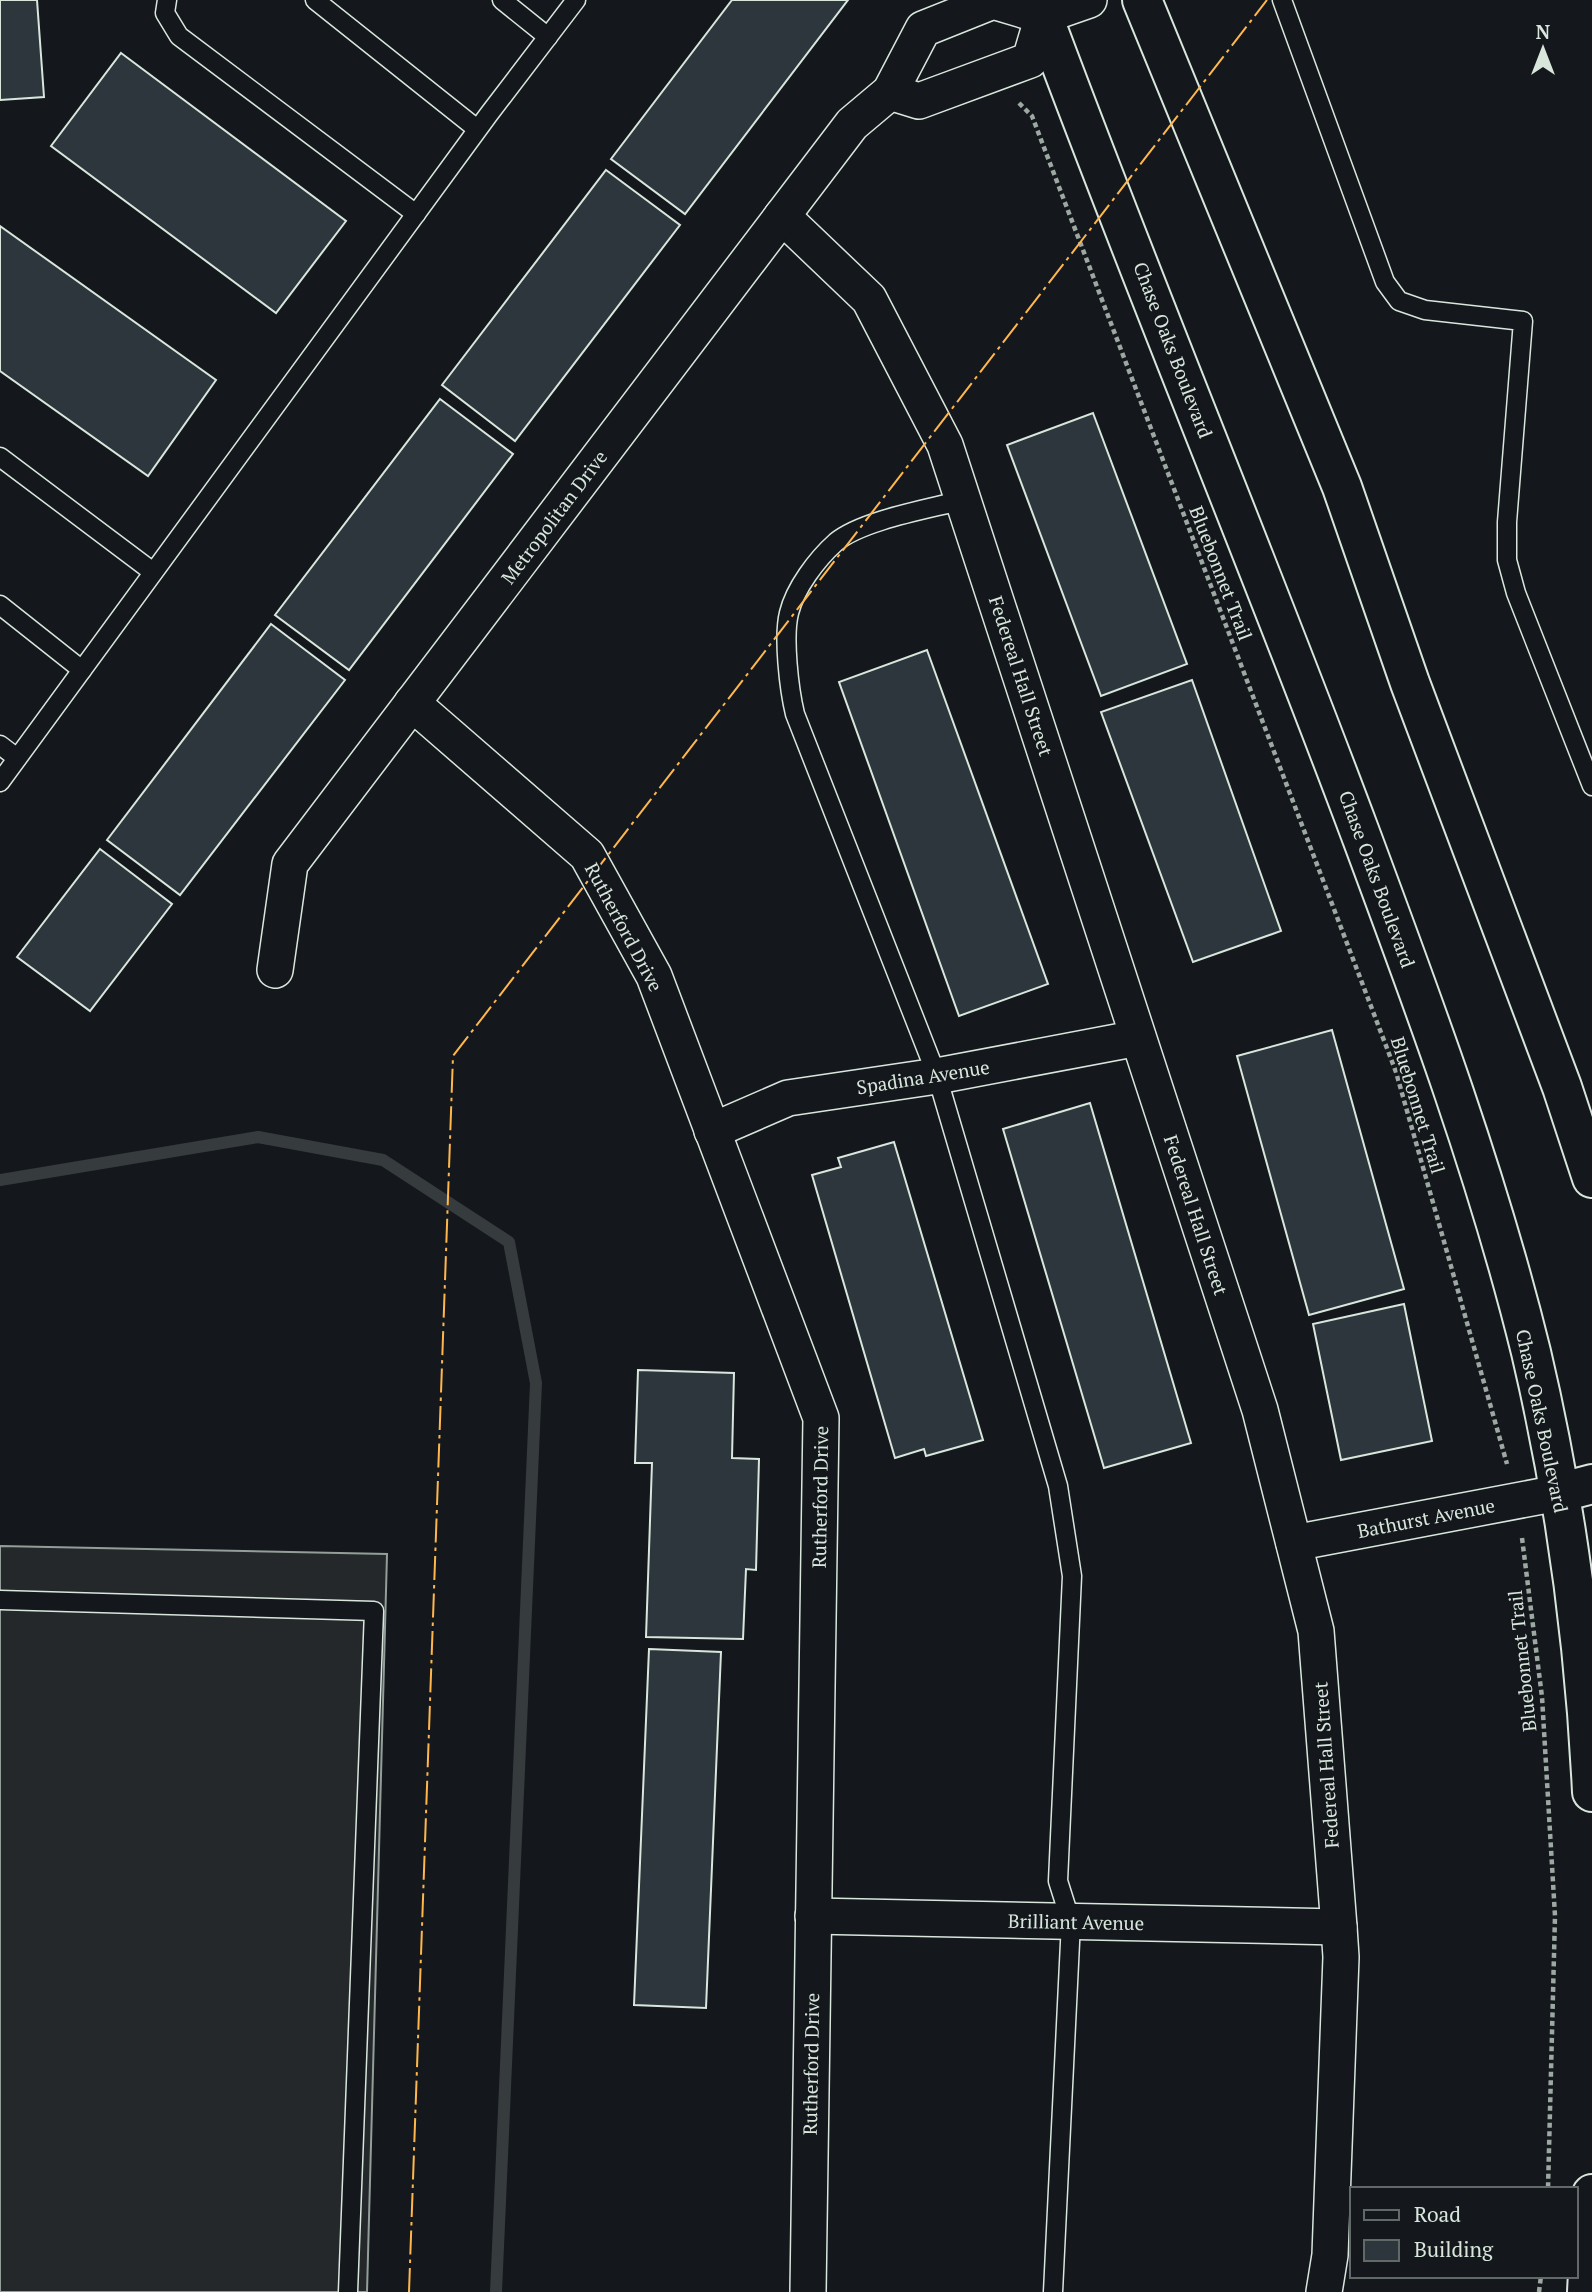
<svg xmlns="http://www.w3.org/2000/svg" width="1592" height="2292" font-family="'PT Serif',serif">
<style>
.parking{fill:#24282b;stroke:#939e99;stroke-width:2}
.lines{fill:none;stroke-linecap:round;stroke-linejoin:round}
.stream{stroke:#363b3e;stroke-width:12}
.building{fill:#2c363c;stroke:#d8e6dc;stroke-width:2}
.lane-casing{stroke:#d8e6dc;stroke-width:21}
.street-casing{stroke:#d8e6dc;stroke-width:38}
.secondary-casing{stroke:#d8e6dc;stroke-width:42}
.path{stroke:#9da8a2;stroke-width:4.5;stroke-dasharray:5 3.5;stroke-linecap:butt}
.lane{stroke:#14181c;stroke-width:18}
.street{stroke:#14181c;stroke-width:35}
.secondary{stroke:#14181c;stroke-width:38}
.power{stroke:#ffb74d;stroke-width:2;stroke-dasharray:24 5 3.5 5;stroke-linecap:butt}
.labels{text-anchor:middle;stroke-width:5;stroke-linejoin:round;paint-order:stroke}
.street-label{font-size:19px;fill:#d8e6dc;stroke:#14181c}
</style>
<rect width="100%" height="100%" fill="#14181c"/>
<path class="parking" d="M0,1546L387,1554L367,2292H0Z"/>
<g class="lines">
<path class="stream" d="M0,1180L258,1137L383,1160L509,1242L536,1383L496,2292"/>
</g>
<g class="building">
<path d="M0,0H37L44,97L0,100Z"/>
<path d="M732,0H848L685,214L611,159Z"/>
<path d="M121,53L346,221L276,313L51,146Z"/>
<path d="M606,170L680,225L515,441L442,385Z"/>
<path d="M0,226L216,380L148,476L0,371Z"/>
<path d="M440,399L513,454L349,670L275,615Z"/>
<path d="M1093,413L1187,664L1101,696L1007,445Z"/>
<path d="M271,624L345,680L180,895L107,840Z"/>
<path d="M927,650L1048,984L959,1016L839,682Z"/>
<path d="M1192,680L1281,931L1193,962L1101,712Z"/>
<path d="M100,849L172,904L90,1011L17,957Z"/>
<path d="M1332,1030L1404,1289L1309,1315L1237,1056Z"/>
<path d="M1090,1103L1191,1443L1104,1468L1003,1129Z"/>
<path d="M894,1142L983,1440L926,1456L924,1449L895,1458L812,1175L841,1167L838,1158Z"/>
<path d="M1404,1304L1432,1441L1341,1460L1313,1324Z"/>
<path d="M638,1370L734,1373L732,1458L759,1459L756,1570L746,1569L743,1639L646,1637L652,1463H635Z"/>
<path d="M649,1649L721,1652L706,2008L634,2005Z"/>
</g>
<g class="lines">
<defs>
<g id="lane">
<path d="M167,0L165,13L179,36L416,214"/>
<path d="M315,0L477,129"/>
<path d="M502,0L548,37"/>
<path d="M1282,0L1385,282L1399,301L1425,310L1523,321L1507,522V560L1516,593L1592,786"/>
<path d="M0,457L153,572"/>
<path d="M963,500C929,509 863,520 836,542C817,559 795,588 789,613C783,637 789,689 795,714L937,1076L1058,1486L1072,1576L1058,1881L1071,1922L1053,2292"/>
<path d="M0,605L82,670"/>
<path d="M0,745L17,758"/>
<path d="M0,782L489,114L576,0"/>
<path d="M0,1600L374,1611L348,2292"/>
</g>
<g id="street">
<path d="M890,92L919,101L1030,60L1043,16"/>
<path d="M782,216L869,299L945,445L1260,1410L1316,1631L1339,1927L1341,1957L1330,2255L1324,2292"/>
<path d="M412,703L587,855L654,976L821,1418L808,2292"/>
<path d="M275,970L290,864L852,124L890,92L923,29L993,1L1043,16L1089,0"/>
<path d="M712,1131L788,1098L937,1076L1138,1038"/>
<path d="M1294,1543L1558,1493"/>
<path d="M813,1916L1339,1927"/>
</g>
<g id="secondary">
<path d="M1037,0C1140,279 1255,552 1359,830C1423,1002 1487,1173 1531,1352C1565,1496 1585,1645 1592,1792"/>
<path d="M1142,0L1342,487L1410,683L1562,1087L1592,1178"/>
<path d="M1558,1493L1592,1484"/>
<path d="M1587,2292L1592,2194"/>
</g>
</defs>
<use href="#lane" class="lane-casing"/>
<use href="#street" class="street-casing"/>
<use href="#secondary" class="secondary-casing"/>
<g class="path">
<path d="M1019,103L1032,116L1396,1072L1507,1464"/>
<path d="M1522,1538L1542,1697L1555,1916L1548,2189"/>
<path d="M1539,2292L1541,2276"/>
</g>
<use href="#lane" class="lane"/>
<use href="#street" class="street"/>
<use href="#secondary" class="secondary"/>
<path class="power" d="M409,2292L453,1056L1267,0"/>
</g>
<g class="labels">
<g class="street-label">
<text transform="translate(1173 350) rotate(69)" y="7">Chase Oaks Boulevard</text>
<text transform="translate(554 517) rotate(-53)" y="7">Metropolitan Drive</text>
<text transform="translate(1221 573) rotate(69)" y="7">Bluebonnet Trail</text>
<text transform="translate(1021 676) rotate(72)" y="7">Federeal Hall Street</text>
<text transform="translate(1377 879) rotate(70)" y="7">Chase Oaks Boulevard</text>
<text transform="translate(624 927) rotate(62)" y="7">Rutherford Drive</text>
<text transform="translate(923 1077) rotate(-9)" y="7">Spadina Avenue</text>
<text transform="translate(1418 1105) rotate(73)" y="7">Bluebonnet Trail</text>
<text transform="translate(1196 1215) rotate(72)" y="7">Federeal Hall Street</text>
<text transform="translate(1542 1421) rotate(78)" y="7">Chase Oaks Boulevard</text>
<text transform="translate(820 1497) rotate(-89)" y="7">Rutherford Drive</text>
<text transform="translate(1426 1518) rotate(-11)" y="7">Bathurst Avenue</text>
<text transform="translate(1522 1661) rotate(-96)" y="7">Bluebonnet Trail</text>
<text transform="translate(1326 1765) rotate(-94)" y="7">Federeal Hall Street</text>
<text transform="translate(1076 1922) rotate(1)" y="7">Brilliant Avenue</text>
<text transform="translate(811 2064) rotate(-89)" y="7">Rutherford Drive</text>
</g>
</g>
<rect x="1350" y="2187" width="228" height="91" fill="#14181c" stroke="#626a69" stroke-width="2"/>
<rect x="1364" y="2210" width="35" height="10" fill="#14181c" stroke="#626a69" stroke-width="2"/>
<text x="1414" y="2222" font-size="21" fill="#d8e6dc">Road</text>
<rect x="1364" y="2240" width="35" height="21" fill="#2c363c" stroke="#626a69" stroke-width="2"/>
<text x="1414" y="2257" font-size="21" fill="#d8e6dc">Building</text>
<g transform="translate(1543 49)" stroke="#14181c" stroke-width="5" paint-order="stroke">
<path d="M0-5L12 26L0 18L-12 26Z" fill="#d8e6dc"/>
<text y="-10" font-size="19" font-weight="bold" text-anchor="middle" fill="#d8e6dc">N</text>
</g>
</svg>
